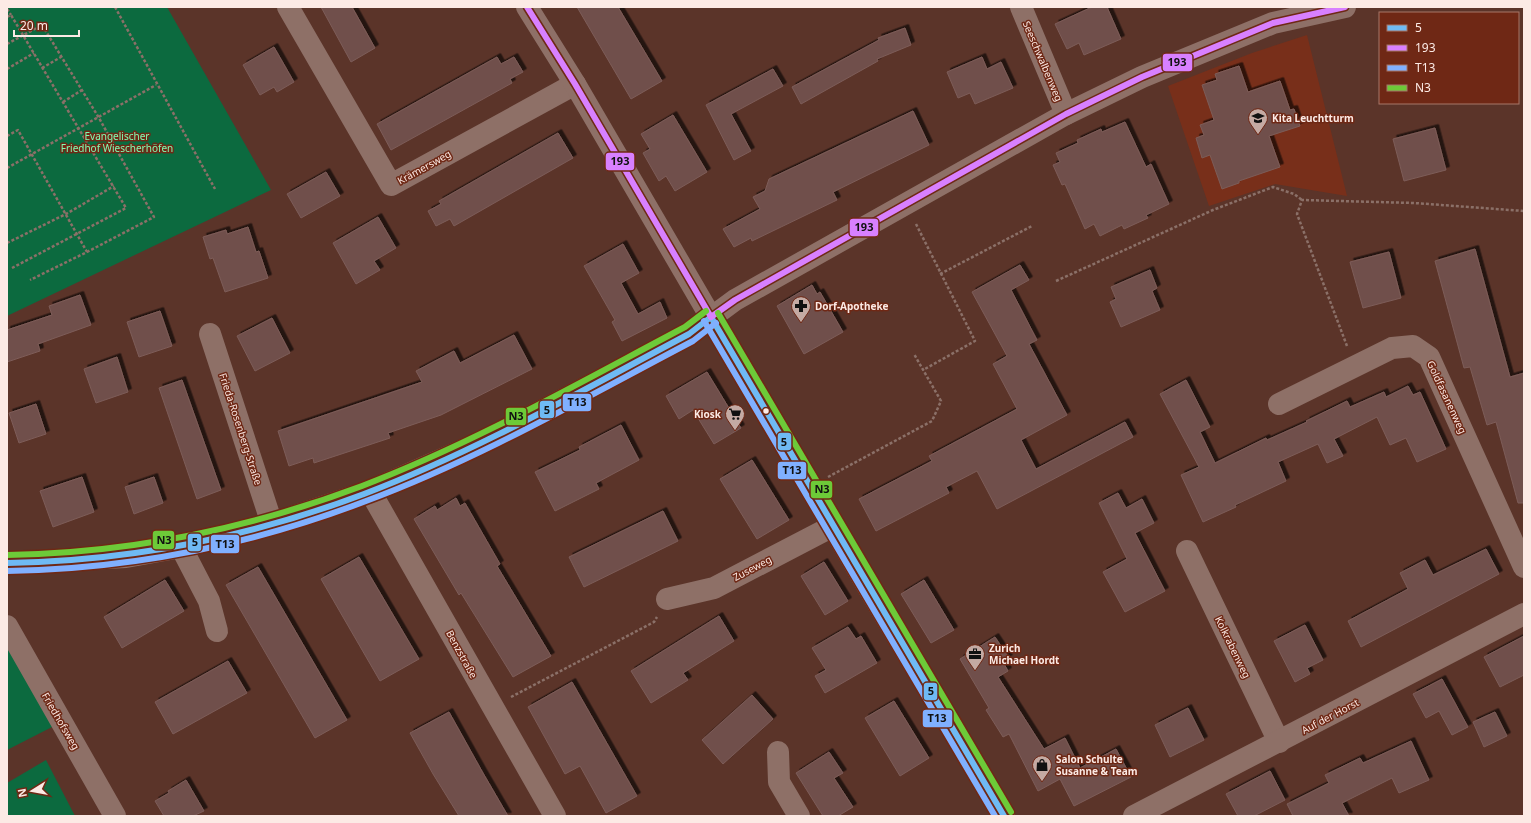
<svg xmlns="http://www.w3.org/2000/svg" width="1531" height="823" font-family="'Noto Sans',sans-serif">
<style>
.built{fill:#782f1a}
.green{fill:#0c6a3f}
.building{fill:#70504c;stroke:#7d5c58;filter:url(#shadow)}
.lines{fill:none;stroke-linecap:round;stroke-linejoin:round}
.path{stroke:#8b7068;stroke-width:2.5;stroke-dasharray:3 2;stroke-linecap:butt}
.minor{stroke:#8e7067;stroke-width:22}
.bus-1-casing{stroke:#6f2815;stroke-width:9}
.bus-2-casing{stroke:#6f2815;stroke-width:9}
.bus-3-casing{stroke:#6f2815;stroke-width:9}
.bus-4-casing{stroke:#6f2815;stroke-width:9}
.bus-1{stroke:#6fbaf4;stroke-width:6}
.bus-2{stroke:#d880ff;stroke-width:6}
.bus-3{stroke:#80b0ff;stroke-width:6}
.bus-4{stroke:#6dca38;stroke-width:6}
.bus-dot{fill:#fceae5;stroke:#6f2815;stroke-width:1.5}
.labels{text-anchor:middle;stroke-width:3;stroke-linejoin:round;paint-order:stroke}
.street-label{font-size:10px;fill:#fceae5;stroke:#6f2815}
.poi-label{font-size:10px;font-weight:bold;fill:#fceae5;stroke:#6f2815;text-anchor:start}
.park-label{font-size:10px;fill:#80fcb3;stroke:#6f2815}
.line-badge{stroke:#6f2815;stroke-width:1.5}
.pale-badge-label{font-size:11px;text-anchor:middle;font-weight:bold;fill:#111}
</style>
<defs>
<filter id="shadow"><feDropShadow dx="3.5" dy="-3.5" stdDeviation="0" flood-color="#0009"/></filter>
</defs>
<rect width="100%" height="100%" fill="#5b3429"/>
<path class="built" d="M1307,35L1347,196L1275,184L1209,206L1168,86L1252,53Z"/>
<g class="green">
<path d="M7,7H167L271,190L7,316Z"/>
<path d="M7,644L54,726L7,750Z"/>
<path d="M46,760L75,816H7V783Z"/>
</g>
<g class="building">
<path d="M321,7H352L375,48L351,62Z"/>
<path d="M577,7H618L662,81L631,99Z"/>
<path d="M1092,7H1107L1121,39L1084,55L1079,43L1067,49L1055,24Z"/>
<path d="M905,28L911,45L877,59L878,61L801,104L792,87L879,40L878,38Z"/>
<path d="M274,47L294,82L277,92L274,87L260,95L243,65Z"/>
<path d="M497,57L501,64L514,57L523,72L510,79L512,83L391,150L377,124Z"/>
<path d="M982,57L987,69L1001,62L1013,88L975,104L970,93L958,98L947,72Z"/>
<path d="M1239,66L1248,92L1280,81L1290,110L1294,109L1300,126L1269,136L1280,167L1239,181V183L1222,189L1210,155L1202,158L1196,138L1204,135L1200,125L1214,120L1202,85L1217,80L1215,74Z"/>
<path d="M773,69L783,86L731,114L751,151L734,160L706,105Z"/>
<path d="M913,111L929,145L833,192L837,200L752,241L751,238L734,247L723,229L760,209L753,197L765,191L769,179Z"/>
<path d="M673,115L707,172L675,191L666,176L659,181L643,153L650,149L641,134Z"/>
<path d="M1125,122L1146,167L1151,164L1169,204L1146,215L1148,218L1124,229L1122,225L1100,236L1094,224L1085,229L1065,184L1062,185L1053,165L1060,162L1056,153L1078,143L1077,140L1101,129L1102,132Z"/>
<path d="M1435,128L1446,170L1404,181L1393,139Z"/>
<path d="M558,133L573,158L454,226L450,219L436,226L428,211L441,204L439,201Z"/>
<path d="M326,172L340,196L301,218L287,194Z"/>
<path d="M378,217L396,248L374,261L380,270L356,284L333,243Z"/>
<path d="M248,227L256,252L259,251L268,278L225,292L213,258L210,259L203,237L226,230L227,234Z"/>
<path d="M623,244L639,273L621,283L638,314L660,302L667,318L622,341L612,322L615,320L584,266Z"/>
<path d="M1475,249L1510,377L1524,373V503H1518L1496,422L1487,425L1470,367L1464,368L1435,261Z"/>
<path d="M1389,252L1401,298L1363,308L1350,262Z"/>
<path d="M1020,265L1029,280L1011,290L1037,340L1029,344L1067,415L1021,440L1036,469L1125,422L1133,437L997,509L977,471L946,487L949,493L876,531L859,499L932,461L929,456L1017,409L993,364L1007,356L972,292Z"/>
<path d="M1150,270L1157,288L1152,291L1160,310L1121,327L1110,302L1116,299L1111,287Z"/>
<path d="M812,285L817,294L820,292L843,332L804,354L777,306Z"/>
<path d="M80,295L91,325L38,344L40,351L7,362V330L52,315L49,306Z"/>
<path d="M160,311L172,346L139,357L127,322Z"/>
<path d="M272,318L290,353L255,371L237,336Z"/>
<path d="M514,335L532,369L441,415L388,433L390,438L314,463L313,458L289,466L278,431L422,382L416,371L454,351L460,363Z"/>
<path d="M117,357L128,392L96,403L84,369Z"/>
<path d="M707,372L741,428L714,444L693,410L679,419L666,396Z"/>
<path d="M182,380L221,490L197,499L159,388Z"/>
<path d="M1186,380L1210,427L1200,432L1215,463L1266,438L1267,440L1307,422L1306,421L1347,401L1350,407L1384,392L1386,397L1408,386L1413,395L1420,392L1446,449L1417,462L1406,438L1390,445L1377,417L1334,439L1343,456L1327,463L1318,444L1278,462L1286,481L1235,505L1236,507L1203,522L1181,475L1199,467L1160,394Z"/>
<path d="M36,404L46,434L19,443L9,413Z"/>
<path d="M621,425L639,460L596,483L599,489L555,511L535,472L580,450L579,447Z"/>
<path d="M752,460L789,520L757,539L720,479Z"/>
<path d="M82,477L94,512L53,527L40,491Z"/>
<path d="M154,477L163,503L134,514L125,487Z"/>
<path d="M1118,493L1126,508L1142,499L1154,523L1135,533L1165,591L1125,612L1103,572L1127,559L1099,503Z"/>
<path d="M456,498L460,506L465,503L500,564L497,566L551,656L513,677L461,593L459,595L414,519L435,506L437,510Z"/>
<path d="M663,511L678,541L584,587L569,557Z"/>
<path d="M1486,549L1499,574L1361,647L1348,621L1408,589L1400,573L1425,560L1433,575Z"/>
<path d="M359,557L419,659L380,681L321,579Z"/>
<path d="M824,562L848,601L825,615L801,576Z"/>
<path d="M258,567L347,720L315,738L226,585Z"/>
<path d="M165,580L184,611L122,648L104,617Z"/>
<path d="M924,580L954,630L931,643L901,594Z"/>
<path d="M719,616L734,641L683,673L688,680L651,703L631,671Z"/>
<path d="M1305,625L1323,660L1307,668L1310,674L1295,682L1274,641Z"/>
<path d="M848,627L856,639L861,636L877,663L825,693L815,676L826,670L812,648Z"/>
<path d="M1524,636V675L1500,687L1484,657Z"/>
<path d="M995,637L1009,658L1003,662L1008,671L998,677L1044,749L1065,738L1080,768L1116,749L1131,777L1074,806L1060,779L1038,791L1009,734L1003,737L986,710L989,708L960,659Z"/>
<path d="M228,661L247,693L173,734L155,702Z"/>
<path d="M1442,679L1468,727L1452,735L1439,711L1426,718L1413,694Z"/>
<path d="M572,682L637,796L606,813L580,766L565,774L528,707Z"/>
<path d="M752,695L773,719L723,764L702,740Z"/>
<path d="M894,701L929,758L900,776L865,718Z"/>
<path d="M1188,708L1204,740L1170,757L1155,725Z"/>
<path d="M449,712L483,773L508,816H459L433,774L410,733Z"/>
<path d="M1495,712L1507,736L1484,747L1473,722Z"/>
<path d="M1411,741L1429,780L1399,793L1392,778L1342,803L1349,816H1293L1287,804L1329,783L1325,775L1360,758L1363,763Z"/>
<path d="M829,752L843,773L834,778L853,807L838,816H823L796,773Z"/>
<path d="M1270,771L1285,800L1254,816H1238L1226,794Z"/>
<path d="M186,780L204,811L193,816H164L155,801L169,793L168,791Z"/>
</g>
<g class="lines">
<g class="path">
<path d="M115,7L215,189"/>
<path d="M7,9L11,15"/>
<path d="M7,17L11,15L126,208L12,268"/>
<path d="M7,44L42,25L99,118L154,217L87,252"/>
<path d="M42,68L61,57"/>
<path d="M7,69L34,53"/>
<path d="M63,102L82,90"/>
<path d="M7,136L18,130L87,252L30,280"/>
<path d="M7,168L156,85"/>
<path d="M916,224L975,341L923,370"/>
<path d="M7,243L66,214L114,186"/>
<path d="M940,274L1032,226"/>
<path d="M1056,281L1213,210L1273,187L1294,194L1302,200"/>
<path d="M1347,346L1297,214L1302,200L1414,203L1524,211"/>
<path d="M828,477L932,421L941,401L914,354"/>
<path d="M511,697L654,622L657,617"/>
</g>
<g class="minor">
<path d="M288,7L391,185L575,84"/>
<path d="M527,7L575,84L868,587L1004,816"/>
<path d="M1021,7L1066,114"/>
<path d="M210,334L272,524"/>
<path d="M1279,404L1392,348L1413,346L1429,357L1524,567"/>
<path d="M370,491L555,816"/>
<path d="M181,547L209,601L217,631"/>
<path d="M1187,551L1279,742"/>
<path d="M7,563L126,557L181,547L272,524L370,491L486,440L689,334L735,300L1066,114L1142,77L1273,23L1345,7"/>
<path d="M667,599L714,588L833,526"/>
<path d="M7,626L115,816"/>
<path d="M778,752L779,782L799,816"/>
<path d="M1134,816L1524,614"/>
</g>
<defs>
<g id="bus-1">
<path d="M711,317L1004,816"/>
<path d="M7,563C129,561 250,537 364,494C477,451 583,390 689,334L711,317"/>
</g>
<g id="bus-2">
<path d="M527,7L575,84L711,317"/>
<path d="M711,317L735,300L1066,114L1142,77L1273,23L1345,7"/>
</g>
<g id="bus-3">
<path d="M704,321L995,816"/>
<path d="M7,571C130,569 251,545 366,501C479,459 586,397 693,341L716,323"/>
</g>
<g id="bus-4">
<path d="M718,313L1011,812"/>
<path d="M7,555C129,553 248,529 362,486C474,443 579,383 685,327L706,311"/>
</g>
</defs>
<use href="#bus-1" class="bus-1-casing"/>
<use href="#bus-2" class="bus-2-casing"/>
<use href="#bus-3" class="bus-3-casing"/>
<use href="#bus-4" class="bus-4-casing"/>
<use href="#bus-1" class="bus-1"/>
<use href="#bus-2" class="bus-2"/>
<use href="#bus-3" class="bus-3"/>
<use href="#bus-4" class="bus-4"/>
</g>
<defs>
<symbol id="school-pin" viewBox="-11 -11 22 30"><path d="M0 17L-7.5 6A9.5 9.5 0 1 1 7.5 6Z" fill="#c4aaa3" stroke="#6f2815"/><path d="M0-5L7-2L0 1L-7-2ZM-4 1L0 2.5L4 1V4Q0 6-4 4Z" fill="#111"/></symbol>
<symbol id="pharmacy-pin" viewBox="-11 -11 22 30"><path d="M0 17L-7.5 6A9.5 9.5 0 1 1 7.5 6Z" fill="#c4aaa3" stroke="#6f2815"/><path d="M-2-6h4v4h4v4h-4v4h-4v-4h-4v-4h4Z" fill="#111"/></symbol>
<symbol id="supermarket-pin" viewBox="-11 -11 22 30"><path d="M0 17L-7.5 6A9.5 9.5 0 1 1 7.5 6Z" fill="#c4aaa3" stroke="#6f2815"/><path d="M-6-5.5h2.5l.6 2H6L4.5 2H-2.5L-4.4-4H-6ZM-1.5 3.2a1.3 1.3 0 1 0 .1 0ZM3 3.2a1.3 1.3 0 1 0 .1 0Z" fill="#111"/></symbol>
<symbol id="office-pin" viewBox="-11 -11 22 30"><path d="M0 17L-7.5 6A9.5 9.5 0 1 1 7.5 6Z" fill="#c4aaa3" stroke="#6f2815"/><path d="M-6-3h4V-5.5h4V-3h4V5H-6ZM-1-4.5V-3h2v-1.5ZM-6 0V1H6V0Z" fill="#111"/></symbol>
<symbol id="shop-pin" viewBox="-11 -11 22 30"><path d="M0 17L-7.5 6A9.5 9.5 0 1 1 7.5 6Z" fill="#c4aaa3" stroke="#6f2815"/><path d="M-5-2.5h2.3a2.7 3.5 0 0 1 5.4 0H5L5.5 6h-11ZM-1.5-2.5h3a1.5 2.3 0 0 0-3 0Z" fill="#111"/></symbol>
</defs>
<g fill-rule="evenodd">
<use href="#school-pin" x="1247" y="107" width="22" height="30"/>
<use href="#pharmacy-pin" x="790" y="295" width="22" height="30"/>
<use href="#supermarket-pin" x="724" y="403" width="22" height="30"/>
<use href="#office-pin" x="964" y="643" width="22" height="30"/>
<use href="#shop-pin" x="1031" y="754" width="22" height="30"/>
</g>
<circle class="bus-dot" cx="766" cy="411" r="3.5"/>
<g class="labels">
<g class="street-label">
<text transform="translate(1043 61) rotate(67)" y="4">Seeschwalbenweg</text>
<text transform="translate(424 167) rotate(-29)" y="4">Krämersweg</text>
<text transform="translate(1447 397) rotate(65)" y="4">Goldfasanenweg</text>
<text transform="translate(241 429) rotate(72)" y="4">Frieda-Rosenberg-Straße</text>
<text transform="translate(752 568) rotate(-28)" y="4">Zuseweg</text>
<text transform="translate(1233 647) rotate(64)" y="4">Kolkrabenweg</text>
<text transform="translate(462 654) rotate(61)" y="4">Benzstraße</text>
<text transform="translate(1330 716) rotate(-28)" y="4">Auf der Horst</text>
<text transform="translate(61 721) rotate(60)" y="4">Friedhofsweg</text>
</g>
<g class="poi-label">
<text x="1272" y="122">Kita Leuchtturm</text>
<text x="815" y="310">Dorf-Apotheke</text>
<text x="721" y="418" text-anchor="end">Kiosk</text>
<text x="989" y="652">Zurich<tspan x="989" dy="12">Michael Hordt</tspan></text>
<text x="1056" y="763">Salon Schulte<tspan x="1056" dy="12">Susanne &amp; Team</tspan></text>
</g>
<g class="park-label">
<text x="117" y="140">Evangelischer<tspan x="117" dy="12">Friedhof Wiescherhöfen</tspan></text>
</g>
</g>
<g class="line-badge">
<rect x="1162" y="53" width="31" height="19" rx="4" fill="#d880ff"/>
<rect x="605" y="152" width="30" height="19" rx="4" fill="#d880ff"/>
<rect x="849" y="218" width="30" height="19" rx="4" fill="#d880ff"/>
<rect x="562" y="393" width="30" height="19" rx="4" fill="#80b0ff"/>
<rect x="539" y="400" width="16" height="19" rx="4" fill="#6fbaf4"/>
<rect x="505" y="407" width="22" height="19" rx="4" fill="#6dca38"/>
<rect x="777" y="432" width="15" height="19" rx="4" fill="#6fbaf4"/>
<rect x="777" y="461" width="30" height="19" rx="4" fill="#80b0ff"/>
<rect x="810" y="480" width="23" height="19" rx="4" fill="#6dca38"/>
<rect x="152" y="530" width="23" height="20" rx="4" fill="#6dca38"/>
<rect x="187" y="533" width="15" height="19" rx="4" fill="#6fbaf4"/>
<rect x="210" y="534" width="30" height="20" rx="4" fill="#80b0ff"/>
<rect x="923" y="682" width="15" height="19" rx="4" fill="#6fbaf4"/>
<rect x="922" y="709" width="31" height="19" rx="4" fill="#80b0ff"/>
</g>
<g class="pale-badge-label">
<text x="1177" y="66">193</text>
<text x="620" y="165">193</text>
<text x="864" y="231">193</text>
<text x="577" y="406">T13</text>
<text x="547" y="414">5</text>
<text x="516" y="420">N3</text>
<text x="784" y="446">5</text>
<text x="792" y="474">T13</text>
<text x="822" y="493">N3</text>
<text x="164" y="544">N3</text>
<text x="195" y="546">5</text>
<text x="225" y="548">T13</text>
<text x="931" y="695">5</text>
<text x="937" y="722">T13</text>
</g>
<rect width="1531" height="823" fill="none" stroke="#fceae5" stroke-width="16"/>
<rect x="1379" y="12" width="140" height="92" fill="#6f2815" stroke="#a77668"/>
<rect x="1387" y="25" width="20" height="6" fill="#6fbaf4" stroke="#a77668"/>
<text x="1415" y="32" font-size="12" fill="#fceae5">5</text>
<rect x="1387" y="45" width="20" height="6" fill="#d880ff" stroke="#a77668"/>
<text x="1415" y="52" font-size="12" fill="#fceae5">193</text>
<rect x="1387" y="65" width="20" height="6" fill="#80b0ff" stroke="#a77668"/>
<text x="1415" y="72" font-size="12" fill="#fceae5">T13</text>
<rect x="1387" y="85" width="20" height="6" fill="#6dca38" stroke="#a77668"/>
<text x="1415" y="92" font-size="12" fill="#fceae5">N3</text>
<g transform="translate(32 791) rotate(259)" stroke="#6f2815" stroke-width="3" paint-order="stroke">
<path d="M0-3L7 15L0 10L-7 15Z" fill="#fceae5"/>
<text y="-6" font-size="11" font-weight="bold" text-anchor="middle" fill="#fceae5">N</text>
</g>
<path d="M14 30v6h65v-6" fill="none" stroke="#fceae5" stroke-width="2"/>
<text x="20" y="30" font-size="12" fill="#fceae5" stroke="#6f2815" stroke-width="3" paint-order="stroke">20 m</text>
</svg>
